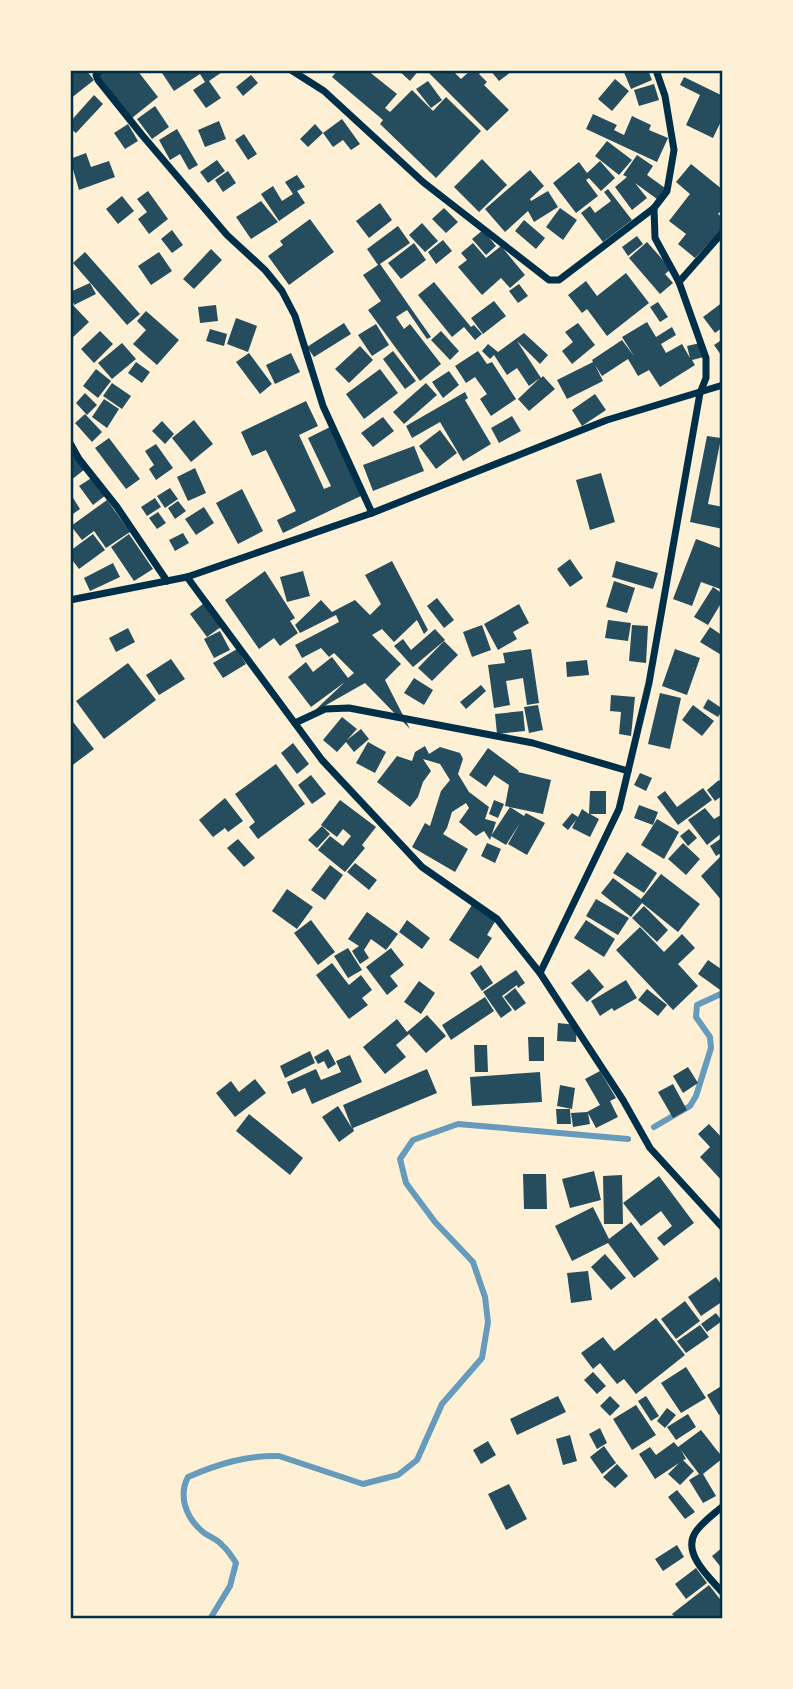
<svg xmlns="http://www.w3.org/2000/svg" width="793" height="1689" font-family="'Public Sans',sans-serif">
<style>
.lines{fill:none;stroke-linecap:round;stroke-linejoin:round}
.stream{stroke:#669bbc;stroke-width:6}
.building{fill:#264d5e}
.minor{stroke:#003049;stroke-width:7}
.neatline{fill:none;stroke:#003049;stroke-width:2.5}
</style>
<rect width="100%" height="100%" fill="#fdf0d5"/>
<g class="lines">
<g class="stream">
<path d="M654,1127L690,1106L696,1096L711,1048L710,1037L696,1017L697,1005L723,993"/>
<path d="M210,1619L230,1586L236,1563C232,1557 228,1550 222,1545C217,1539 209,1537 203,1532C186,1518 178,1496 188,1477C218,1464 247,1455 279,1456L363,1484L398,1475L417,1460L442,1404L482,1358L488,1322L485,1297L473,1262L435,1222L406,1183L400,1159L413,1140L458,1124L628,1139"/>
</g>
</g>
<g class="building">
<path d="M70,70H86L94,80L70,99Z"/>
<path d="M105,70H137L158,97L132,118L98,75Z"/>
<path d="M160,70H225L209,81L221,98L206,108L193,90L205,82L200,74L174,91Z"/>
<path d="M338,70H367L397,94L385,108L390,112L412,90L433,111L446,97L481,131L436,178L380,124L383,120L332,77Z"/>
<path d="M398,70H419L410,81Z"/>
<path d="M426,70H452L461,79L471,70H483L479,74L487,82L484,85L509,110L487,131Z"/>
<path d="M490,70H510L511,72L499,81Z"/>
<path d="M623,70H648L652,80L631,89Z"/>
<path d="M251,75L258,83L243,96L236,87Z"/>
<path d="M684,77L723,96V117L713,138L686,125L700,95L680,85Z"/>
<path d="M615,79L629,91L612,111L598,99Z"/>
<path d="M428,81L442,100L431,108L416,89Z"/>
<path d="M654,84L659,100L639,106L634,90Z"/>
<path d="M94,95L103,104L76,133L70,128V122Z"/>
<path d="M155,106L169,127L152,139L137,119Z"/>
<path d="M593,114L617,125L614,130L624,135L632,116L651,125L649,130L668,138L657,162L586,129Z"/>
<path d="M342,119L360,144L351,150L343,140L333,147L323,133L308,147L300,139L315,124L323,133Z"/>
<path d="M219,121L226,139L205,147L198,130Z"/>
<path d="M128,124L138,141L125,149L114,133Z"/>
<path d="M177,129L198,165L189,170L180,154L170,160L159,140Z"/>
<path d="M244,134L257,154L248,160L235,140Z"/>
<path d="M607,141L632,160L619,175L595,156Z"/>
<path d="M86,153L91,167L109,161L115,177L79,190L70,159Z"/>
<path d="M637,155L653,166L647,175L665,188L657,199L635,183L647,198L632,210L615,187L627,177L623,175Z"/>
<path d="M482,159L507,185L479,212L454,187Z"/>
<path d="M217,160L225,171L208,183L200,172Z"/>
<path d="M600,161L615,178L601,191L589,178L586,180L598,196L576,213L553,183L579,162L587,173Z"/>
<path d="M691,164L723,190V208L718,214L723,218V228L695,258L678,244L686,234L669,221L690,194L676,182Z"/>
<path d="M530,170L544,186L530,199L531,201L548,191L558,207L534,222L528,211L505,232L485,209Z"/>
<path d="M228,171L236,183L223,192L215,180Z"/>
<path d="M297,175L305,187L297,191L305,203L279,221L261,194L273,186L282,201L293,194L285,182Z"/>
<path d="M608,189L632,220L603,242L581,213L590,206L595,213L611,201L604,192Z"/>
<path d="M148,191L168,219L149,234L138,219L147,212L137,199Z"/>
<path d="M122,196L134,211L118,224L106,209Z"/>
<path d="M261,201L278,222L251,239L236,217Z"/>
<path d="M380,203L392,220L369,238L356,221Z"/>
<path d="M444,208L458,222L446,233L432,219Z"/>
<path d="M560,208L577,220L563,240L546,227Z"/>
<path d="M310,219L334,252L289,285L268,256L283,245L280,241Z"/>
<path d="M524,220L545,238L536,249L515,231Z"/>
<path d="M422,223L438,241L425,252L409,235Z"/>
<path d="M398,226L410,243L380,264L431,337L427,339L407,310L396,317L404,329L410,324L441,364L420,381L368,310L381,301L363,275L378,265L367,249Z"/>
<path d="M172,230L183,245L172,253L161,239Z"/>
<path d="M483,230L496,246L486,255L472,239Z"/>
<path d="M637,236L643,244L628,256L622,247Z"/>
<path d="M443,240L452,251L436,264L428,252Z"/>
<path d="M647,242L671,269L665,274L673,283L660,294L629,258Z"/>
<path d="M414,243L426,260L401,279L388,263Z"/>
<path d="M473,243L486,258L501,246L525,275L510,288L501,278L482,295L458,267L467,260L461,253Z"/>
<path d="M211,249L222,260L194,289L183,279Z"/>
<path d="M85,252L140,314L127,325L73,263Z"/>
<path d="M159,252L172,271L151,285L138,266Z"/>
<path d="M626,273L649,303L607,336L587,309L582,313L568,295L586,281L597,296Z"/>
<path d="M434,282L471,327L474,325L482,334L475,340L464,327L452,337L418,295Z"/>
<path d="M90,283L96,294L74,305L70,292Z"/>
<path d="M519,284L528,296L518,303L509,291Z"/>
<path d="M494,301L506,316L483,334L471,318Z"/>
<path d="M70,302L89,322L70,340Z"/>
<path d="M658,302L668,317L660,322L650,307Z"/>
<path d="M723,302V327L715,333L703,317Z"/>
<path d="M216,305L218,321L200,323L198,307Z"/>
<path d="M146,311L179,340L157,365L133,344L146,330L137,321Z"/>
<path d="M236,318L257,326L248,352L227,344Z"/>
<path d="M647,322L656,337L672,327L676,335L661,344L666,353L682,344L690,358L687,346L700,343L704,357L692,360L695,365L660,387L649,370L638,376L628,359L602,376L595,365L603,381L567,399L557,380L593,362L592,360L622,340L634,356L622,337Z"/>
<path d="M344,323L351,334L314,357L307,347Z"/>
<path d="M578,323L595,345L572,364L562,351L573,342L565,332Z"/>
<path d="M376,324L389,345L372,356L358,335Z"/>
<path d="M210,329L227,334L224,346L206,341Z"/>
<path d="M100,331L113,344L94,363L81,349Z"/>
<path d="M441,331L459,351L450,360L431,340Z"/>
<path d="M524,333L548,355L540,364L517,341L541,378L543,376L555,389L529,411L518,399L540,378L529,386L517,368L507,375L494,355L490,359L482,351L488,344L498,352Z"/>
<path d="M723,339V358L714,345Z"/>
<path d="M122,343L136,359L112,379L98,363Z"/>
<path d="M360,346L373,360L349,383L335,369Z"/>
<path d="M393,351L416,381L405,389L383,359Z"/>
<path d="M478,351L487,364L492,362L516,399L491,416L480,399L487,394L475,377L466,383L455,366Z"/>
<path d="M249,353L272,384L260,394L236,362Z"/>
<path d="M291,353L300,372L275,384L266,365Z"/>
<path d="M136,362L150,372L142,383L128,373Z"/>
<path d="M96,369L111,381L98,398L83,386Z"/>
<path d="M380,369L398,393L364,419L346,394Z"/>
<path d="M449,371L459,385L443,398L432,382Z"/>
<path d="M112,383L131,396L122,409L103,396Z"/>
<path d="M426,383L437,395L404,424L393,412Z"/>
<path d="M465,392L468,398L465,400L491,444L463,461L440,422L412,438L406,426Z"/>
<path d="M85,393L97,405L87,415L76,403Z"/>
<path d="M595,394L606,410L582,426L572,410Z"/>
<path d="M104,399L119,409L107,428L92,417Z"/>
<path d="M306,401L318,426L299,435L324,489L331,486L308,438L332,426L365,494L283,533L277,520L296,511L266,450L252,456L241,432Z"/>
<path d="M85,414L102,432L92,442L75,423Z"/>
<path d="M512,416L521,431L499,443L491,428Z"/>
<path d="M383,417L394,431L373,447L361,433Z"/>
<path d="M194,420L213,444L191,462L172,438Z"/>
<path d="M162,421L174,434L165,444L152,431Z"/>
<path d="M440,430L457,453L436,469L419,446Z"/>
<path d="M707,436L721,438L708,504L723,507V529L690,522Z"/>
<path d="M109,438L140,479L126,489L95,448Z"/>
<path d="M156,444L173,468L156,480L149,469L154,465L145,451Z"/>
<path d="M414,446L424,471L373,491L363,465Z"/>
<path d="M75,455L85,469L70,481V459Z"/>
<path d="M195,468L206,493L188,501L177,477Z"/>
<path d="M601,473L615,522L590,530L576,480Z"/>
<path d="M93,477L106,495L93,505L79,486Z"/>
<path d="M170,488L178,499L165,508L157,496Z"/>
<path d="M242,489L263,531L238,544L216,503Z"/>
<path d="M70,493L80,509L70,516Z"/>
<path d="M155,498L161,507L147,516L141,507Z"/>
<path d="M107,500L130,532L106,548L94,531L82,540L71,526Z"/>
<path d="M178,501L186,511L175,519L168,508Z"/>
<path d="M204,507L214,523L196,535L185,519Z"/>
<path d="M158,512L166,523L157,529L149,518Z"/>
<path d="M183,533L189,543L175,551L169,540Z"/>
<path d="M93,534L105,550L79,569L70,557V551Z"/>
<path d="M129,534L153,569L134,581L111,547Z"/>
<path d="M696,539L723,549V590L701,582L692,606L673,599Z"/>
<path d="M570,559L583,578L570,587L557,569Z"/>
<path d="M392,561L428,630L424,634L417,620L394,642L382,629L372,635L401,664L385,680L410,729L365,683L312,713L345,682L311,707L288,677L306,662L313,672L332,657L348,678L354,673L334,653L329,657L321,648L302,658L295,645L339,622L336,615L300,633L295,625L321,600L332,612L355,600L370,615L381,604L365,575Z"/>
<path d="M616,561L658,573L653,589L612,577Z"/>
<path d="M113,563L120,577L90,591L84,578Z"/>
<path d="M265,571L295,618L290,621L298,633L280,646L274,638L259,649L225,600Z"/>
<path d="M303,571L310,596L287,602L280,577Z"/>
<path d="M614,581L635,588L627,613L606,607Z"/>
<path d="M713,587L723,594V600L708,625L694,617Z"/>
<path d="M437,598L454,620L444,628L427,606Z"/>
<path d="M208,600L225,624L207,637L190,614Z"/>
<path d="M519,604L529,623L513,632L517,639L498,650L484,624Z"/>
<path d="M608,620L631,623L628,641L605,638Z"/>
<path d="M482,625L491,650L472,657L463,632Z"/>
<path d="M632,625L648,626L646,663L629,661Z"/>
<path d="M710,627L723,636V656L700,642Z"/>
<path d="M128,628L135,642L116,652L109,638Z"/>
<path d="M435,629L445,640L413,667L394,646L403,639L411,650Z"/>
<path d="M220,631L230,650L214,658L204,639Z"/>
<path d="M444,641L458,655L432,681L418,668Z"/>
<path d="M237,649L246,664L223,678L213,663Z"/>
<path d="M531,649L539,703L527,705L523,678L506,681L510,705L494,708L488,665L505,663L503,653Z"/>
<path d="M675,649L700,658L687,695L662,686Z"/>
<path d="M171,659L185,679L159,695L146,675Z"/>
<path d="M587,660L589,675L567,677L566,662Z"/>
<path d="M128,663L156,700L104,739L76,701Z"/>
<path d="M414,678L433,690L424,705L404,693Z"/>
<path d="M481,685L486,691L466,709L460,702Z"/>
<path d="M660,693L681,698L670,749L648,744Z"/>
<path d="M611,695L635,697L631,736L619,734L621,712L610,711Z"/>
<path d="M708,699L723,709L718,717L703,708Z"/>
<path d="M538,705L543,730L529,733L524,707Z"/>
<path d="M693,705L714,721L702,736L682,720Z"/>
<path d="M523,711L525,731L497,734L495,714Z"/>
<path d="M342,717L357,729L347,740L361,729L369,739L354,752L346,742L337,752L323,740Z"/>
<path d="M70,718L94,749L70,767Z"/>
<path d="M368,742L386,752L375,773L356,763Z"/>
<path d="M293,743L309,764L297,774L281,753Z"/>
<path d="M425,746L429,754L440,747L460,753L463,759L458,774L469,792L489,807L485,819L496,822L490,840L484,831L476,836L459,822L469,808L466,803L452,812L447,828L443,834L468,849L455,872L412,847L425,823L430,826L441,791L450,780L440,764L423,759L431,771L423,782L418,797L410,807L377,782L397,756L412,761L415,752Z"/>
<path d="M488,748L519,771L518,772L551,780L543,814L505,806L509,785L494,775L486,787L469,775Z"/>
<path d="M276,764L305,804L258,839L249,827L255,822L235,794Z"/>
<path d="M640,773L652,778L646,791L634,785Z"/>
<path d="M311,775L326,794L312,804L298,785Z"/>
<path d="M719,780L723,786V795L715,801L707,790Z"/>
<path d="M703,788L712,800L678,825L657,797L665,791L677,807Z"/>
<path d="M590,791H606V814H590L599,819L590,837L572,828L576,820L568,830L562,825L572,813L578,817L582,809L589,814Z"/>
<path d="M225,798L243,821L228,832L225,828L213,837L199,820Z"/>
<path d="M340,800L376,827L362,845L365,848L345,872L318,850L330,836L343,846L351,836L343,829L337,837L321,825Z"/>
<path d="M494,800L504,804L498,818L489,814Z"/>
<path d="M639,805L658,812L653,825L634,818Z"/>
<path d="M510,807L524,816L526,813L545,823L527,855L508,844L520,823L506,845L491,836Z"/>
<path d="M705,808L714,819L721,815L723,817V832L707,845L688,820Z"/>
<path d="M657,819L679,832L664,859L641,845Z"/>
<path d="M322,826L330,834L317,848L308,840Z"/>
<path d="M689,829L697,838L688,846L680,836Z"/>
<path d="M723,837V852L716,856L710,846Z"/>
<path d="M238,839L255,858L244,867L227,848Z"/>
<path d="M487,843L501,849L495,863L481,856Z"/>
<path d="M683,843L700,859L686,875L668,859Z"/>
<path d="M627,852L657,873L644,893L613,873Z"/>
<path d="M720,857L723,860V902L701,876Z"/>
<path d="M355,863L377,880L369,890L347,872Z"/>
<path d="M330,865L343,875L325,900L311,890Z"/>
<path d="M661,874L700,904L678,932L642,903L631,917L601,893L613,878L641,899Z"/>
<path d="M287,889L313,907L297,929L272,911Z"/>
<path d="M596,899L629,918L618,935L586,916Z"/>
<path d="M472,905L496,920L487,935L492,938L478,959L449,940Z"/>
<path d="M644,906L668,930L657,942L632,918Z"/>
<path d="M367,912L398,934L386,950L371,939L364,950L369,958L360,964L352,951L359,946L348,939Z"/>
<path d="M311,920L335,952L318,965L294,933Z"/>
<path d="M407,920L430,938L422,949L399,932Z"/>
<path d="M586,920L615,939L604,957L574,938Z"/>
<path d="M640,927L664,952L682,934L695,948L678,964L698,986L673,1010L616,950Z"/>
<path d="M348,948L362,970L348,978L334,956Z"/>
<path d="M391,948L404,965L390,976L398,986L387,995L366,967Z"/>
<path d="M708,960L721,969L723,967V992L698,974Z"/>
<path d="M332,963L349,985L361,975L372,990L362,998L368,1005L349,1019L316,975Z"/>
<path d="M481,965L493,983L482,991L470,973Z"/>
<path d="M589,969L604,987L587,1002L571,983Z"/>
<path d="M516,970L525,983L518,988L517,985L502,996L512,1010L501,1018L483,992Z"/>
<path d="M626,980L637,998L614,1011L612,1008L600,1016L591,1001Z"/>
<path d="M419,981L435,993L421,1014L404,1002Z"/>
<path d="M515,988L526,1003L515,1011L504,997Z"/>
<path d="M647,989L667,1005L658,1016L638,1000Z"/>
<path d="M485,997L494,1011L451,1040L442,1025Z"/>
<path d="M427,1015L446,1036L426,1053L409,1034L396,1045L406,1057L385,1074L363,1047L397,1019L407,1032Z"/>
<path d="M558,1023L577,1025L576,1042L557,1041Z"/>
<path d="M528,1037H544V1061H529Z"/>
<path d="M474,1045H487L488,1072H475Z"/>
<path d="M328,1049L336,1064L328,1069L324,1061L318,1064L314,1057Z"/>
<path d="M310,1051L315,1063L285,1078L280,1066Z"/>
<path d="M350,1055L362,1082L312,1104L305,1088L292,1094L287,1082L316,1069L321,1080L341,1072L336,1061Z"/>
<path d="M688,1067L698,1083L683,1093L673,1076Z"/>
<path d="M427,1069L437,1093L353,1128L354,1131L339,1142L322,1117L338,1106L352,1128L343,1105Z"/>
<path d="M600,1071L616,1098L610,1101L618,1117L596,1128L588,1113L590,1124L573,1127L571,1113L587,1112L600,1105L585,1079Z"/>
<path d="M540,1072L542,1102L472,1106L470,1077Z"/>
<path d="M255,1079L266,1093L235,1117L216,1093L231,1081L239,1092Z"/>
<path d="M673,1084L687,1110L673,1118L658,1092Z"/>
<path d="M560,1085L575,1088L572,1109L557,1106Z"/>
<path d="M556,1109H570L571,1124H557Z"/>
<path d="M249,1114L303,1158L290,1175L236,1131Z"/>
<path d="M709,1124L723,1139V1182L700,1157L710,1147L698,1134Z"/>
<path d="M594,1171L601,1200L570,1208L562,1179Z"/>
<path d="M523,1174H546L547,1209H524Z"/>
<path d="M622,1175L623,1224H604L603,1176Z"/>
<path d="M659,1176L694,1223L664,1246L657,1238L672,1226L661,1211L641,1226L623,1203Z"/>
<path d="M593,1207L609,1239L631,1222L659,1259L634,1278L608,1243L572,1261L555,1226Z"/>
<path d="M605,1254L626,1278L611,1290L591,1267Z"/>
<path d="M588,1271L592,1300L571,1303L567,1273Z"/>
<path d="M716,1277L723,1287V1301L701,1316L688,1297Z"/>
<path d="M685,1301L700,1321L676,1339L661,1319Z"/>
<path d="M716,1313L722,1321L707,1332L701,1324Z"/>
<path d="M656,1318L685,1355L636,1394L624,1379L617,1384L600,1363L593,1369L581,1353L603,1337L614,1351Z"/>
<path d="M700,1325L709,1337L686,1353L677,1341Z"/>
<path d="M686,1367L706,1398L681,1413L661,1383Z"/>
<path d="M593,1372L606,1386L597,1394L584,1380Z"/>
<path d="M723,1385V1413L719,1415L707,1395Z"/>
<path d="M558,1396L566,1412L517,1435L510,1419Z"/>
<path d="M610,1396L620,1406L610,1416L600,1406Z"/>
<path d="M646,1396L659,1416L651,1421L638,1401Z"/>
<path d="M636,1405L656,1435L632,1450L613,1419Z"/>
<path d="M667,1408L676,1415L665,1428L657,1421Z"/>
<path d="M688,1414L696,1427L676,1440L667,1427Z"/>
<path d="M600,1428L607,1443L597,1449L589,1434Z"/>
<path d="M701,1430L723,1458L703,1474L716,1496L703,1503L689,1480L699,1474L681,1450L686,1459L683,1460L694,1471L680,1485L668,1474L679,1463L655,1479L639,1454L650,1447L656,1455L674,1442L678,1447Z"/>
<path d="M570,1435L577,1461L563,1465L556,1439Z"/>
<path d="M488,1441L496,1455L481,1464L473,1450Z"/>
<path d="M604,1446L616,1463L602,1474L590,1457Z"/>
<path d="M617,1464L628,1476L615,1488L603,1477Z"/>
<path d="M509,1484L527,1519L506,1530L488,1494Z"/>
<path d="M677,1490L695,1512L685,1519L668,1497Z"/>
<path d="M677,1545L684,1557L663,1571L655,1559Z"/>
<path d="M723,1547V1570L712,1556Z"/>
<path d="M696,1568L707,1583L686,1599L675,1584Z"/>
<path d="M709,1585L723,1603V1619H676L672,1614Z"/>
</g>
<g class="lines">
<g class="minor">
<path d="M101,70L96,75L98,80L142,135L227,235L265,270L282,291L295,316L323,406L372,513"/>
<path d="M291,70L324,91L423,182L549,280H559L654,208L667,191L674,150L665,96L656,70"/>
<path d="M679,282L723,232"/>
<path d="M70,443L79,459L117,507L167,581"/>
<path d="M187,577L322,760L422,867L497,919L540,973L623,1100L650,1148L723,1228"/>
<path d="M70,600L187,577L372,513L607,420L723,385"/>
<path d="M295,723L325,709L349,708L533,743L628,771"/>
<path d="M540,973L619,809L649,683L700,393L706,378V358L679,282L655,238L654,208"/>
<path d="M723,1506C714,1514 701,1523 695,1533C682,1554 711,1579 723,1593"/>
</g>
</g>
<rect width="793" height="1689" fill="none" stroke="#fdf0d5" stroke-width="144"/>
<rect x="72" y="72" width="649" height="1545" class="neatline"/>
</svg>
